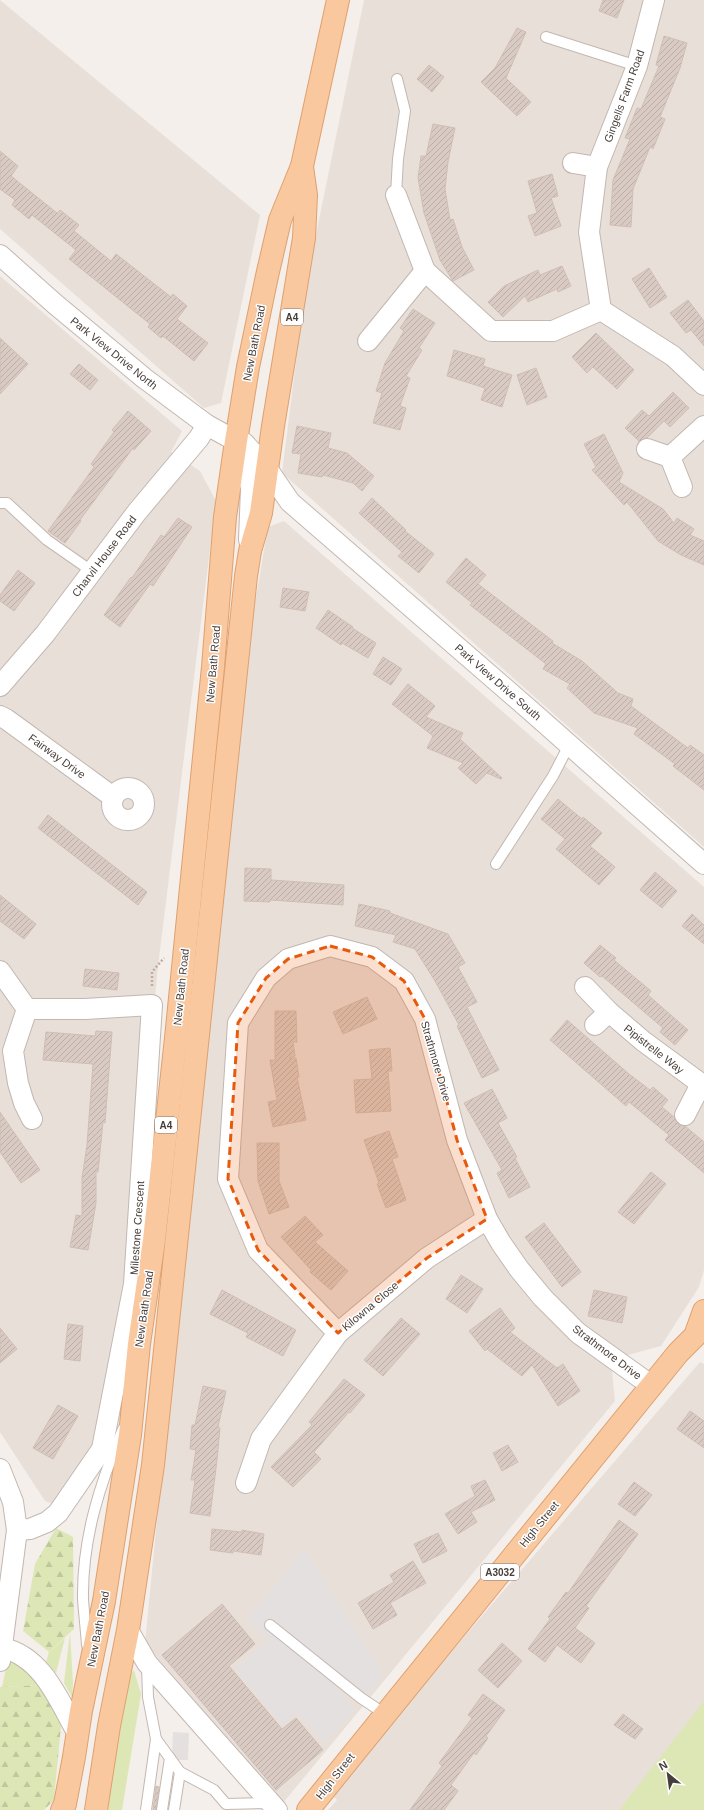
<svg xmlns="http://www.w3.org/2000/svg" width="704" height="1810" font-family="Helvetica,sans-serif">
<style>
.residential{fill:#e8dfd9}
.green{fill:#dde7b5}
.forest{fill:url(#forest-firs)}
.parking{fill:#e3e0df}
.building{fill:url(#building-hatch);stroke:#d0beb4}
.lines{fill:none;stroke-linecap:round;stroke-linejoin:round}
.lane-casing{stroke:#c3b7b0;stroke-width:12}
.street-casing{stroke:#c3b7b0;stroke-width:22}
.primary-casing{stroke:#dfa06e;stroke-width:24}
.path{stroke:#c1ac9f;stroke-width:2.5;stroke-dasharray:2 2;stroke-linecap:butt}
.lane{stroke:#fff;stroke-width:10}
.street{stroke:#fff;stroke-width:20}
.primary{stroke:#fac89e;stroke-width:22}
.marked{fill:#e8590c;fill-opacity:0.2;stroke:#e8590c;stroke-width:3;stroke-dasharray:8 5;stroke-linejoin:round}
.labels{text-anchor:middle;stroke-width:3;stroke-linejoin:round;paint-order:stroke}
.shield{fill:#fff;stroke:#7f7874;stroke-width:1}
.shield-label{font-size:10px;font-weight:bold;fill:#483e39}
.street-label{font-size:11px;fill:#483e39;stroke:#fff}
</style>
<defs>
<pattern id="forest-firs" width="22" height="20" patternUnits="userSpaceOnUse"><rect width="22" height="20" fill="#dde7b5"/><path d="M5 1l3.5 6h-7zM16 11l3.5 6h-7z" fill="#bfc79c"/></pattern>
<pattern id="building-hatch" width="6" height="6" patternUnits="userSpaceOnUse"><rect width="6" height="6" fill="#d9cbc3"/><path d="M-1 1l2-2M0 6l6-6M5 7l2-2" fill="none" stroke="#bcafa8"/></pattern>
</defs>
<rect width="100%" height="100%" fill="#f4efeb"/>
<g class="residential">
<path d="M0,0L260,215L221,403L204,408L0,229Z"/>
<path d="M364,0H704V847L282,473L306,283Z"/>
<path d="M0,276L182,431L171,452L200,471L216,501L158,966L118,1383L68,1510L45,1501L0,1432Z"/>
<path d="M284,521L704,887V1270L699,1287L661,1346L628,1355L612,1371L615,1401L283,1803L145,1643L235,720L268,527Z"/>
<path d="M700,1362L704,1364V1810H328L337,1800L330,1793Z"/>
</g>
<g class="green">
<path d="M70,1632L73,1683L72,1697L64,1683Z"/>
<path d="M65,1638L56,1673L46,1662L49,1652Z"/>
<path d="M9,1654L43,1685L2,1687Z"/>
<path d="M134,1670L141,1694L122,1810H108L111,1767L128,1677Z"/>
<path d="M704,1701V1810H619Z"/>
</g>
<g class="forest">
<path d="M56,1528L73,1537L74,1629L49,1652L23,1631L35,1564Z"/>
<path d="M43,1685L61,1726L54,1800L44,1810H0V1687Z"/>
</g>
<g class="parking">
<path d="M305,1548L315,1567L384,1675L366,1695L338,1672L330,1681L356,1710L324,1742L298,1713L283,1725L235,1669L269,1639L247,1620Z"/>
<path d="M173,1732L189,1733L188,1760H172Z"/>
</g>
<g class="building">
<path d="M603,0H624L617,18L599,11Z"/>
<path d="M517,28L526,32L506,78L531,102L517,116L481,82L495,68Z"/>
<path d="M664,36L687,43L680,68L660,117L665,119L653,149L650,147L633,189L631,227L610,225L613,180L630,139L625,138L637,108L641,109L659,66L656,65Z"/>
<path d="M429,65L444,77L432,92L417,79Z"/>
<path d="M433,124L455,128L448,162L445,189L450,220L453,219L462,247L474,270L453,281L440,260L424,213L418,178L421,156H426Z"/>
<path d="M0,151L18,166L11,176L57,213L60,210L79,225L74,231L111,261L116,254L171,297L173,294L187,306L177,319L208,343L194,361L163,336L161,338L148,327L150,324L69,259L76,250L32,215L29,219L12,205L15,200L0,189Z"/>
<path d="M552,174L558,196L551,198L561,226L535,236L528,216L537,213L528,181Z"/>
<path d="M562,266L571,286L558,292L557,289L528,302L525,296L503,317L488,302L504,286L538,270L540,275Z"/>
<path d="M649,268L667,297L650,308L632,279Z"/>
<path d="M688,300L704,321V346L691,330L686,333L670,313Z"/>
<path d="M413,309L435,323L419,348L422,350L406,376L410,378L400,406L406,408L400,430L373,423L382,393L376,391L385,363L404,331L400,328Z"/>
<path d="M596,333L634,370L617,389L593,367L587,373L572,357Z"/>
<path d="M0,338L28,364L0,394Z"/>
<path d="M454,350L485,359L483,366L512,375L502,407L481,400L485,388L447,376Z"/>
<path d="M79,364L98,380L90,390L70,374Z"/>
<path d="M536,368L547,397L527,405L517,375Z"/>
<path d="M673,392L689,408L670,427L664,421L647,438L639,441L625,428L642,410L649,416Z"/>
<path d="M128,411L151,431L134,450L133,448L80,520L81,521L65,543L48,531L94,467L91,464L114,432L112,430Z"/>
<path d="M297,426L331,433L328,448L347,453L374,476L362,491L353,483L323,475L322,477L298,473L301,454L292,453Z"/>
<path d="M604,434L623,473L619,482L663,509L674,523L677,518L694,529L690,535L704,541V565L681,555L658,541L627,502L624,505L592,470L596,467L584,444Z"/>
<path d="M372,498L406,530L405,531L434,554L419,573L398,556L402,552L359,513Z"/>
<path d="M178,518L192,527L153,586L150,584L120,627L104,615L131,577L132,578L161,535L164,537Z"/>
<path d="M466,558L486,575L478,584L553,641L552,643L582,661L618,693L633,699L631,706L688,748L690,745L704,755V790L673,766L675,764L634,734L638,728L594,713L567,688L570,684L543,669L546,664L470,605L472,603L446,582Z"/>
<path d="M18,570L35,583L14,611L0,601V595Z"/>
<path d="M283,588L309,592L305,611L280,607Z"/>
<path d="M328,610L353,627L352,628L376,643L368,658L342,643L341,645L316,628Z"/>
<path d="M383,657L402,669L391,685L373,674Z"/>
<path d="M408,684L435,706L426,717L463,733L460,739L502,778L501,779L487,773L476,784L458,768L463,763L427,748L433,736L392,704Z"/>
<path d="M558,799L582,819L583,817L602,833L590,846L615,867L599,885L556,849L565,839L541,819Z"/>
<path d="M48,815L147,892L138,905L38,828Z"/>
<path d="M245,868L271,869V880L344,885L343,905L270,900V902L244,901Z"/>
<path d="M655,872L677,891L662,908L640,890Z"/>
<path d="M0,895L36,924L24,939L0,921Z"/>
<path d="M359,904L390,911V913L448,934L465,963L458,967L477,1002L467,1007L499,1070L482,1078L457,1026L459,1025L435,981L415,949L393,942L396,935L355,926Z"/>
<path d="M692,914L704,925V944L682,926Z"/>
<path d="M600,945L616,958L614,960L651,991L648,995L688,1030L675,1045L660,1032L663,1028L602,976L600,977L584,963Z"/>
<path d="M85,969L119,973L117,990L83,986Z"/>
<path d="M367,997L377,1019L343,1034L333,1012Z"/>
<path d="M275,1011H296L297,1042H293L295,1056L289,1058H296L299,1077H297L306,1120L273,1127L268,1102L277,1100L270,1060H275Z"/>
<path d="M567,1020L629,1074L650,1090L653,1087L668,1100L662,1107L674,1117L679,1125L685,1126L704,1142V1173L665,1140L669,1135L629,1102L626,1106L550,1040Z"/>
<path d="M96,1031L112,1032L105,1123L103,1122L98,1172H96V1203L88,1250L70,1247L76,1215L82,1216V1178L87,1145L93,1064L43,1060L46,1032L95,1036Z"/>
<path d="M390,1048L392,1071H388L391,1111L356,1113L354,1080L372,1079L369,1050Z"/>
<path d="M492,1089L507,1118L498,1123L517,1157L515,1158L530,1187L509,1198L497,1173L502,1170L464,1103Z"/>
<path d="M0,1112L40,1170L21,1183L0,1152Z"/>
<path d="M389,1131L398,1157L392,1159L406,1200L386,1208L377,1184L379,1183L364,1140Z"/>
<path d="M257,1143H279V1181L289,1207L269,1214L258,1181Z"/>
<path d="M651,1172L666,1184L634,1224L618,1212Z"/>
<path d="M305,1216L323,1235L315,1242L348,1271L331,1290L310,1272L311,1270L281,1237Z"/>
<path d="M544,1223L581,1272L562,1287L525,1237Z"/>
<path d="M461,1275L483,1289L467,1313L446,1299Z"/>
<path d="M222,1290L296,1330L283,1356L246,1337L248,1333L210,1314Z"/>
<path d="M594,1290L627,1297L622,1323L588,1316Z"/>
<path d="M500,1308L515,1328L510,1332L557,1368L563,1364L580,1391L558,1406L532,1365L522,1376L487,1349L485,1351L469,1331Z"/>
<path d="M401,1318L420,1334L383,1376L364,1360Z"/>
<path d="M68,1324L83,1326L80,1361L64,1359Z"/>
<path d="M0,1328L17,1349L0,1363Z"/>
<path d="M344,1379L365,1395L350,1413L349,1412L314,1452L321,1459L293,1487L271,1467L312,1425L309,1422Z"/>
<path d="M203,1386L226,1391L218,1427L220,1428L217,1460L210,1516L190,1513L195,1480H191L196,1450L190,1449L192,1425H195Z"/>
<path d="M58,1405L78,1416L53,1459L33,1448Z"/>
<path d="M690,1411L704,1421V1448L677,1429Z"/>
<path d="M508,1445L518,1462L502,1471L493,1453Z"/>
<path d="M485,1480L495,1500L471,1512L477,1522L458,1534L445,1514L475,1496L471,1486Z"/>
<path d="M634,1482L652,1495L635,1516L618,1504Z"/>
<path d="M619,1520L638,1534L586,1606L589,1608L575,1628L595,1643L581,1663L557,1645L545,1662L528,1649L550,1619L548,1617L566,1592L568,1593Z"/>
<path d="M212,1529L242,1532V1530L264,1534L261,1555L233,1551V1553L210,1550Z"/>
<path d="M438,1533L447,1551L423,1563L414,1544Z"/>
<path d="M413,1561L426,1583L390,1603L397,1615L373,1629L358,1603L394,1582L390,1575Z"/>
<path d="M222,1604L255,1644L229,1666L282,1729L296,1718L323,1750L276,1790L162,1655Z"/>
<path d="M502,1643L522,1661L498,1688L478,1670Z"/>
<path d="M483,1694L505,1710L486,1736L488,1738L476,1755L474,1753L451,1785L458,1791L444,1810H410L442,1766L439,1763L472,1718L468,1715Z"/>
<path d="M623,1714L643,1729L635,1739L614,1725Z"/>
<path d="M156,1786L159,1787L156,1810H153Z"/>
</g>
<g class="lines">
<defs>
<g id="lane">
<path d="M546,37L637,66"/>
<path d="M396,195L398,159L405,111L397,79"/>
<path d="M0,503H7L47,540L93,572"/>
<path d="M496,864L553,776L569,745"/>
<path d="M270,1625L361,1698L385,1714"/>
<path d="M87,1645C86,1630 84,1614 83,1599C82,1539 100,1483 123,1429"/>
<path d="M156,1739L180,1772L214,1790L226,1804L269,1803"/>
<path d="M146,1810L156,1739L148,1697L147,1665"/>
<path d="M162,1810L170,1758"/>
<path d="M174,1810L180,1772"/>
</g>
<g id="street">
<path d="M573,163L597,167"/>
<path d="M396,195L425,271L491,331H553L601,310L673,356L704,385"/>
<path d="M0,255L55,304L144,378L207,425L236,441L244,443L266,467L290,502L531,711L704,864"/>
<path d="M601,310L589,232L597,167L637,66L654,0"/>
<path d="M368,341L425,271"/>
<path d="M236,441L245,462L251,488L249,540"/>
<path d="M647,449L670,457L704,426"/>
<path d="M670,457L682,487"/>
<path d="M0,686L45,634L137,512L199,438L207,425"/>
<path d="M0,716L6,719L113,797"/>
<circle cx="128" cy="804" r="16"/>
<path d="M0,971L27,1009H85L152,1005L134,1284L102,1449L58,1513L47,1522L30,1529L17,1530"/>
<path d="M585,987L609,1012L643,1041L704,1086"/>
<path d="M27,1009L13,1051L18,1083L24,1103L32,1119"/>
<path d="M595,1025L609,1012"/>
<path d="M685,1115L701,1084"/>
<path d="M338,1333L258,1250L228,1179L238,1023L266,978L288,959L330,946L372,957L404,981L425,1019L457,1140L487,1219L501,1243L519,1269L543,1298L578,1333L652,1386"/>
<path d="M0,1469L13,1502L17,1530L0,1661"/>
<path d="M246,1483L261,1439L338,1333L427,1258L487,1219"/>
<path d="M128,1630L147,1663L277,1810"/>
<path d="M3,1648C43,1657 59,1701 78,1734"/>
</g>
<g id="primary">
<path d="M62,1810L65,1804L74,1757L81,1711L104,1601L130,1435L139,1344L154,1240L176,1038L213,667L225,517L236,441L248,367L267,276L280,220L302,166L338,0"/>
<path d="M96,1810L109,1726L128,1630L153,1465L246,576L250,551L261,513L273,426L304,238L306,195L302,167"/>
<path d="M308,1810L678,1353L695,1336L704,1311"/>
</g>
</defs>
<use href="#lane" class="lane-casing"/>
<use href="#street" class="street-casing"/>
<use href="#primary" class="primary-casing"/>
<path class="path" d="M152,986V972L164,958"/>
<use href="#lane" class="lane"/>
<use href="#street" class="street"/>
<use href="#primary" class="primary"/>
</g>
<path class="marked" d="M330,946L372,957L404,981L425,1019L457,1140L487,1219L427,1258L338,1333L258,1250L228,1179L238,1023L266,978L288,959Z"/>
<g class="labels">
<g class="shield">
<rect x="281" y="309" width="22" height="16" rx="3"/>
<rect x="155" y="1117" width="22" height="16" rx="3"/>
<rect x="481" y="1564" width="38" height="16" rx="3"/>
</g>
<g class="shield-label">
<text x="292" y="321">A4</text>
<text x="166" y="1129">A4</text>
<text x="500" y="1576">A3032</text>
</g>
<g class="street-label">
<text transform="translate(624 96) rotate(-70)" y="4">Gingells Farm Road</text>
<text transform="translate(254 343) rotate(-79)" y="4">New Bath Road</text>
<text transform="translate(114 353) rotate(39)" y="4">Park View Drive North</text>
<text transform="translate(104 556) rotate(-53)" y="4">Charvil House Road</text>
<text transform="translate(213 664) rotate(-85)" y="4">New Bath Road</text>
<text transform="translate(498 682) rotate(41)" y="4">Park View Drive South</text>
<text transform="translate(57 756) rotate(36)" y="4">Fairway Drive</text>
<text transform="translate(181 987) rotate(-84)" y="4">New Bath Road</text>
<text transform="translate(654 1049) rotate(38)" y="4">Pipistrelle Way</text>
<text transform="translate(436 1061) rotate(74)" y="4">Strathmore Drive</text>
<text transform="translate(137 1228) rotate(-86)" y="4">Milestone Crescent</text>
<text transform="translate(370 1306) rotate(-40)" y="4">Kilowna Close</text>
<text transform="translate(144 1309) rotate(-82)" y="4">New Bath Road</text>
<text transform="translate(607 1352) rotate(37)" y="4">Strathmore Drive</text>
<text transform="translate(539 1524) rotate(-51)" y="4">High Street</text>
<text transform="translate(98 1629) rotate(-79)" y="4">New Bath Road</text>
<text transform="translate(335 1776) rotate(-52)" y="4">High Street</text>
</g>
</g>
<g transform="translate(668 1774) rotate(331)" stroke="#ffffff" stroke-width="3" paint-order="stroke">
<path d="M0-3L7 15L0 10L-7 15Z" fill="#483e39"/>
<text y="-6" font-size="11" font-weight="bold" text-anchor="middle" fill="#483e39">N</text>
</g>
</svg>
